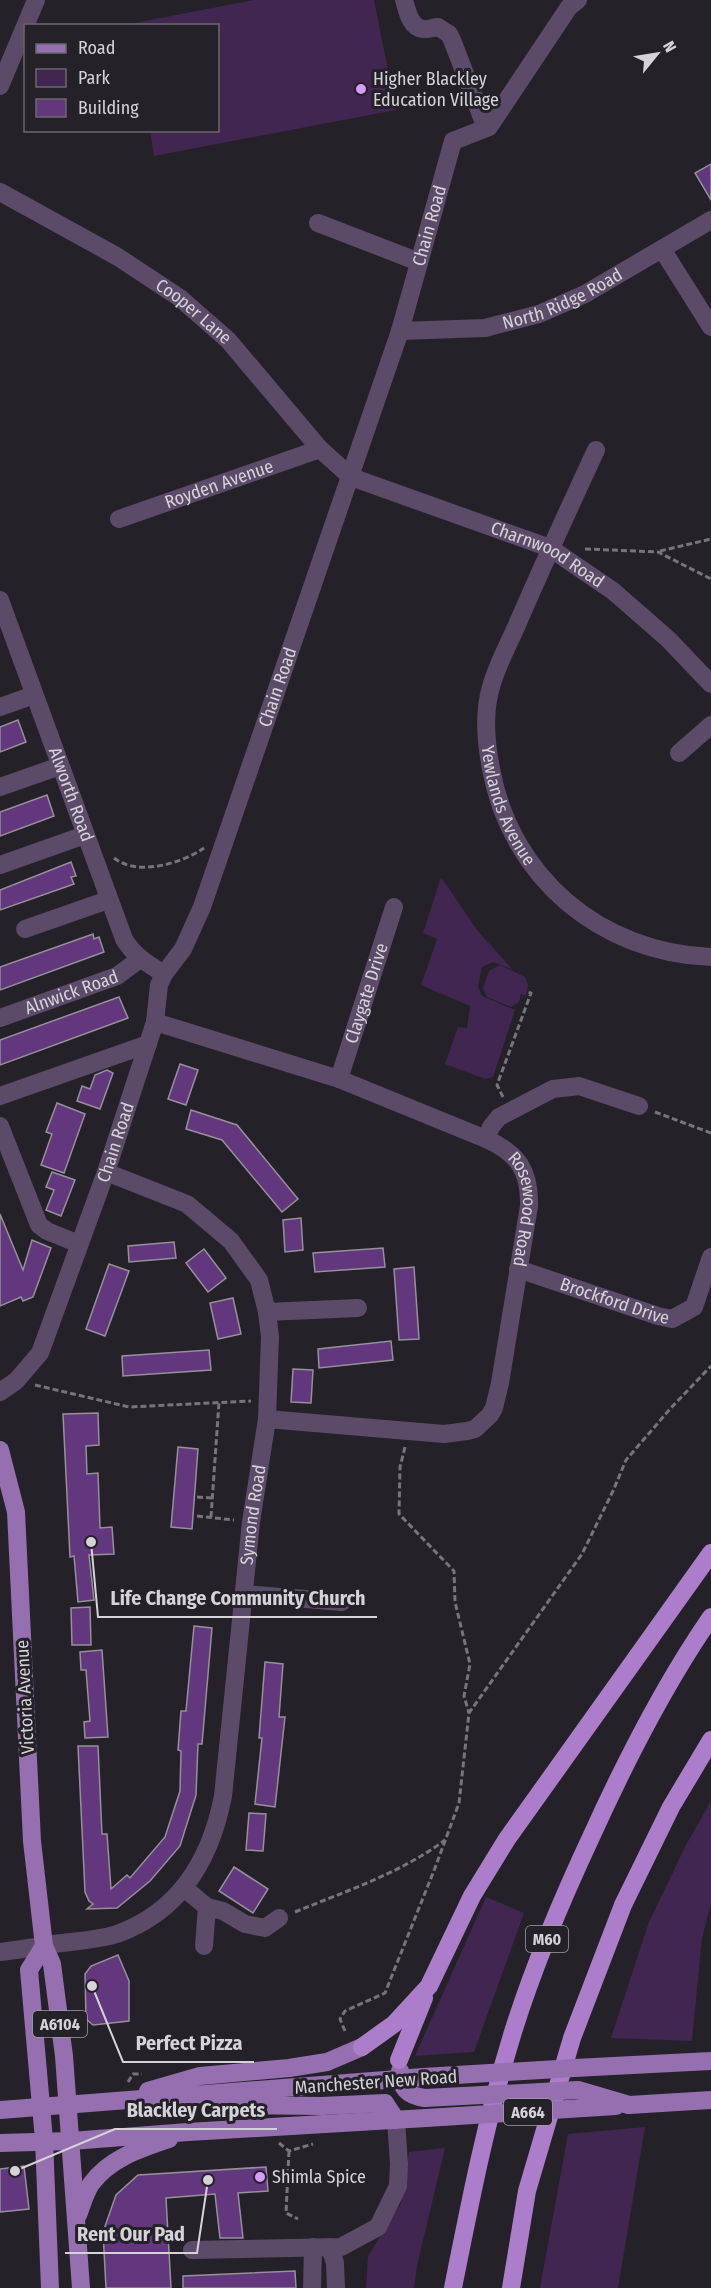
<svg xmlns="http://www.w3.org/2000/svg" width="711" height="2288" font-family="'Fira Sans Condensed',sans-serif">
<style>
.green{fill:#402650}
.building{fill:#63377e;stroke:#959099;stroke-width:1.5}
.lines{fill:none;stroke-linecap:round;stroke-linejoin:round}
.path{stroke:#77747a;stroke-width:3;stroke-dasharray:6 3;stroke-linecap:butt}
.minor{stroke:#5c4a69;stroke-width:18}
.major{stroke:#956faf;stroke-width:18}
.highway{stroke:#ac7dca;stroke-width:18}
.major-bridge{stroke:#956faf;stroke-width:18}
.poi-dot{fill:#d59cfb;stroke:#252128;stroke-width:2}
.labels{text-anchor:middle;stroke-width:6;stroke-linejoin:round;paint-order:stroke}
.shield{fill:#252128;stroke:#a09ea2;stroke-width:1.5}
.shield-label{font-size:16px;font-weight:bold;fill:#d5d3d7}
.poi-label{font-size:18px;fill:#d5d3d7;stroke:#252128;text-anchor:start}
.street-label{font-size:18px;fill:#d5d3d7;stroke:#252128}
.leader{fill:none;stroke:#d5d3d7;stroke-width:2}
.callout-dot{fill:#d5d3d7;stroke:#252128;stroke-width:2}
.callout-label{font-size:20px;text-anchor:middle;font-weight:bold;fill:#d5d3d7;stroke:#252128;stroke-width:6;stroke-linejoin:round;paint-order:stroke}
</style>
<rect width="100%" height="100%" fill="#252128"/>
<g class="green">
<path d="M254,0H374L396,110L154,156L150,131L218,130V26H129V24Z"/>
<path d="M441,877L477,930L512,969L493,962L482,967L478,986L482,996L515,1010L493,1077L485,1079L445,1064L458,1027L467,1028L470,1006L421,985L437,939L423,933Z"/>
<path d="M500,965L525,977L528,985L526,996L521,994L519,1002L511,1007L487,997L483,988L489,971Z"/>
<path d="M711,1801V1903L702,1938L692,2041L611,2038L649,1922L686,1845Z"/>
<path d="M486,1897L524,1913L474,2052L415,2056Z"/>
<path d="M645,2127L618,2288H540L568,2134Z"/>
<path d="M445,2148L417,2266L414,2288H366L368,2256L401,2203L409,2152Z"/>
</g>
<g class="building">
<path d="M711,164V200L695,173Z"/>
<path d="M18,720L26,742L0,752V727Z"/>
<path d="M47,795L54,816L0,836V812Z"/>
<path d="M71,862L76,876L71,877L74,884L0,910V890Z"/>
<path d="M93,934L94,939L99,937L104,952L0,990V967Z"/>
<path d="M119,997L128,1018L0,1065V1040Z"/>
<path d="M180,1064L198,1070L186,1105L168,1099Z"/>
<path d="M107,1070L113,1073L100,1109L77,1101L82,1086L90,1089L95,1075Z"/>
<path d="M57,1103L85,1114L64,1173L41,1165L52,1134L46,1132Z"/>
<path d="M191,1110L237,1125L298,1199L282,1212L222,1140L186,1129Z"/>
<path d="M52,1172L75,1180L61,1216L46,1210L54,1190L46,1187Z"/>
<path d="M0,1214L23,1270L32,1240L51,1248L33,1297L23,1301L21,1297L0,1306Z"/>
<path d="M301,1218L303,1250L285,1252L283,1220Z"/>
<path d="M174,1242L176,1258L129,1262L128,1246Z"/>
<path d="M383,1248L385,1267L315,1272L313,1253Z"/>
<path d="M204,1249L226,1278L208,1292L186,1263Z"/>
<path d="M109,1264L129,1271L105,1336L86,1329Z"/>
<path d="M414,1267L419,1339L399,1340L394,1269Z"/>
<path d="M233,1298L241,1334L218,1339L210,1303Z"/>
<path d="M391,1341L393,1360L319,1368L318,1349Z"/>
<path d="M209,1350L211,1370L123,1376L122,1356Z"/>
<path d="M293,1369L313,1370L311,1403L291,1402Z"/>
<path d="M98,1413L99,1445L86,1446L87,1474L98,1473L100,1528L112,1527L114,1554L89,1555L94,1600L78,1602L74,1556L70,1557L63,1414Z"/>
<path d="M178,1447L198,1449L192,1529L171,1527Z"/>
<path d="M90,1607L91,1645H72L71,1608Z"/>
<path d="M194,1626L212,1628L202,1744H198L196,1795L180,1846L150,1881L117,1908L87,1909L93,1904L89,1901L85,1892L78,1746H98L102,1834H107L111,1889L127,1875L130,1878L165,1837L180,1791L181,1751L178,1750L181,1711H186Z"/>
<path d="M102,1650L108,1737L85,1738L84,1722L90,1721L86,1670H81L80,1652Z"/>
<path d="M265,1662L283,1664L279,1717H285L275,1807L255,1804L262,1738H259Z"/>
<path d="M249,1813L266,1814L263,1851L246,1850Z"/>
<path d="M234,1867L268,1889L253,1913L219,1891Z"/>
<path d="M118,1955L129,1981V2021L93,2025L86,2019L85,1974L91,1966Z"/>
<path d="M24,2166L29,2209L0,2212V2169Z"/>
<path d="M266,2167L268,2191L238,2193L243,2238H220L215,2194L166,2198L171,2288H106L103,2232L116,2195L138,2175Z"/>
<path d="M295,2271L296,2288H183V2276Z"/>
</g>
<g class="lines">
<g class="path">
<path d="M585,549L658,552L711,579"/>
<path d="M660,551L711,539"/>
<path d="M114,858C138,877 182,863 204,848"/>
<path d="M503,1097L497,1085L531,993L527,992"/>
<path d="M655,1112L711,1133"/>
<path d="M35,1385L129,1407L251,1401"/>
<path d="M405,1447L400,1467L399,1514L454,1571L455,1602L470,1664L464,1696L469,1713"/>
<path d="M197,1497L212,1498"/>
<path d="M197,1516L234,1520"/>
<path d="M211,1517L219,1402"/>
<path d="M295,1912C346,1891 401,1873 445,1840"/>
<path d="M345,2031L340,2019L345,2011L385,1993L435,1868L459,1803L469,1713L582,1554L613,1491L626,1460L670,1409L711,1366"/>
<path d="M128,2082L133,2074H142"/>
<path d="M279,2143L289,2151L313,2144"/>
<path d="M289,2151L286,2213L298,2219"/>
</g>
<g class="minor">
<path d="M404,0C407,10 410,28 423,29C428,30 434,27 438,27L449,34L452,40L486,128"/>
<path d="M0,86L36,0"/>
<path id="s1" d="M0,192L118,257L180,298L228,340L320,449L351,477L550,548L613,591L668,639L711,684"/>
<path d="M318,223L419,262"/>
<path d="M662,249L711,327"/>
<path id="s2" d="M400,331L485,328L539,314L585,294L711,220"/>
<path id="s3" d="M596,450C570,506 544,563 519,620C510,642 497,664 491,687C483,713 486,743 491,769C511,878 601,953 711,957"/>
<path id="s4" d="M119,519L320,449"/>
<path id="s5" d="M0,600L124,939C134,956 148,964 164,974"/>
<path d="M0,707L34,695"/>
<path d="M679,753L711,725"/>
<path d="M0,787L60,766"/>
<path d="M0,865L85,835"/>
<path d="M25,929L108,900"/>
<path id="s6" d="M0,1018L117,976L140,959"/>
<path id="s7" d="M155,1022L339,1079L486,1139C518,1153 530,1171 529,1206L500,1383L494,1408L490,1415L475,1429L467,1431L444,1434L267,1419"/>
<path id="s8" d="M339,1079L394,907"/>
<path d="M0,1096L148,1044"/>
<path d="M0,1126L39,1225L47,1231L79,1244"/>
<path d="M486,1139L491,1127L499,1117L553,1089L579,1086L639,1106"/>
<path id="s9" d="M518,1269L658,1316L672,1319L694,1307L711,1257"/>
<path d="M267,1312L358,1308"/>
<path id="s10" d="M0,1392L16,1381L40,1353L106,1172L155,1022L159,985L164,974L183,949L202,907L400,331L453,141L489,127L569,7L578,0"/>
<path d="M244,1594L342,1602"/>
<path d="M184,1888L207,1907L204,1946"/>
<path d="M207,1907L223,1911L245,1924L265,1928L279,1918"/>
<path id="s11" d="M0,1952C18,1950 36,1947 54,1944C75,1941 98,1940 117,1934C181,1911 211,1858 223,1796L251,1522L267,1419L270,1337L267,1312L259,1280L231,1241L187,1204L106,1172"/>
<path d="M330,2247L335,2263L336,2288"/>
<path d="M192,2250L341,2247L378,2227L398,2186L399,2164L396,2120"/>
<path d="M312,2288L313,2247"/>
</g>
<g class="major">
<path d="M0,1450L16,1512L32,1841L44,1946L52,1964L64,2056L81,2288"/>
<path d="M44,1946L29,1970L44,2140L50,2288"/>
<path d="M574,2068L711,2061"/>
<path d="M400,2071C400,2089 408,2096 425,2098"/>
<path d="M148,2091L200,2076L289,2068L327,2062L362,2047"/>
<path d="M212,2096L228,2105L322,2106L385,2103L396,2120"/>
<path d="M629,2105L711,2100"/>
<path d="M0,2110L423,2077"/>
<path d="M0,2143L71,2141L188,2132L426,2118"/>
<path d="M78,2215C82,2205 85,2193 91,2184C110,2158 140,2149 169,2139"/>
</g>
<g class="highway">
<path d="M362,2047L394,2024L429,1986L472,1896L507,1839L711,1553"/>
<path d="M399,2060L424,1998"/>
<path d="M453,2288C470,2202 487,2116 513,2032C534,1965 562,1899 592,1835C626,1760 664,1685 711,1617"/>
<path d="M511,2288L527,2191L572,2038L623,1905L671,1807L711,1740"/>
</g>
<g class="major-bridge">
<path d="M423,2077L574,2068"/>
<path d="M425,2098L578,2090L629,2105"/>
<path d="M426,2118L616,2106"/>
</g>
</g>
<g class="poi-dot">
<circle cx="361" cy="89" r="6"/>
<circle cx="260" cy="2177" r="6"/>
</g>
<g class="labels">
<g class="shield">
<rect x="526" y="1926" width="42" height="26" rx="4.5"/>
<rect x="33" y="2011" width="54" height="26" rx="4.5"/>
<rect x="504" y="2099" width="48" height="26" rx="4.5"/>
</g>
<g class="shield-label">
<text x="547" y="1945">M60</text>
<text x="60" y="2030">A6104</text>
<text x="528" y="2118">A664</text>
</g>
<g class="poi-label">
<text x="373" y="85">Higher Blackley<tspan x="373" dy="21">Education Village</tspan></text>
<text x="272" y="2183">Shimla Spice</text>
</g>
<g class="street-label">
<text dy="6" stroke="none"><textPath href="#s10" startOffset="1252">Chain Road</textPath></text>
<text dy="6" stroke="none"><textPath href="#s2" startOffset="168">North Ridge Road</textPath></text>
<text dy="6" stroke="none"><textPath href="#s1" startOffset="228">Cooper Lane</textPath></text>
<text dy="6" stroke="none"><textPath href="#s4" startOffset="106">Royden Avenue</textPath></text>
<text dy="6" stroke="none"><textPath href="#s1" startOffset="669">Charnwood Road</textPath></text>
<text dy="6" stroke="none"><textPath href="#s10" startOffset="766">Chain Road</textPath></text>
<text dy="6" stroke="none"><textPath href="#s5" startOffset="207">Alworth Road</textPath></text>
<text dy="6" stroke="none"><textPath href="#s3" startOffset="382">Yewlands Avenue</textPath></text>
<text dy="6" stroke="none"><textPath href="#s6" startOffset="76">Alnwick Road</textPath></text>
<text dy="6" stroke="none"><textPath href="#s8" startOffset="90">Claygate Drive</textPath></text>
<text dy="6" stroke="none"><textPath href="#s10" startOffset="280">Chain Road</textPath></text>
<text dy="6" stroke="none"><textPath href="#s7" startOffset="440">Rosewood Road</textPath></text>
<text dy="6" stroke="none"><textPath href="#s9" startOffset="102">Brockford Drive</textPath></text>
<text dy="6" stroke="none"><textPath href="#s11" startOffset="584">Symond Road</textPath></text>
<text transform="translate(25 1697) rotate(-93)" y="6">Victoria Avenue</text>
<text transform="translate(376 2082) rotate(-4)" y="6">Manchester New Road</text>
</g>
</g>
<path class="leader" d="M91 1542L98 1617H377M92 1986L123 2062H254M15 2171L115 2129H277M208 2180L197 2253H65"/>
<g class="callout-dot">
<circle cx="91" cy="1542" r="6"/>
<circle cx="92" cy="1986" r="6"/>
<circle cx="15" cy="2171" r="6"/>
<circle cx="208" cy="2180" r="6"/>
</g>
<g class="callout-label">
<text x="238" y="1605">Life Change Community Church</text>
<text x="189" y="2050">Perfect Pizza</text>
<text x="196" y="2117">Blackley Carpets</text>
<text x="131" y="2241">Rent Our Pad</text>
</g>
<rect x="24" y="24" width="195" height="108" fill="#252128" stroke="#6b686e" stroke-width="1.5"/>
<rect x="36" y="44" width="30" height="9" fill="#956faf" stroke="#6b686e" stroke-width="1.5"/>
<text x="78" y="54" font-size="18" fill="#d5d3d7">Road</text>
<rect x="36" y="69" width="30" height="18" fill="#402650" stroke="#6b686e" stroke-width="1.5"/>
<text x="78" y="84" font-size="18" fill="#d5d3d7">Park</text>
<rect x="36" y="99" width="30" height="18" fill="#63377e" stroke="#6b686e" stroke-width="1.5"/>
<text x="78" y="114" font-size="18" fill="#d5d3d7">Building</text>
<g transform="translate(657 54) rotate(60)" stroke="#252128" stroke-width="4.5" paint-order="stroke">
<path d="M0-4.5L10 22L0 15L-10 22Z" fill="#d5d3d7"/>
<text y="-9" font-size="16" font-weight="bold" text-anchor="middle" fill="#d5d3d7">N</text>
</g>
</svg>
